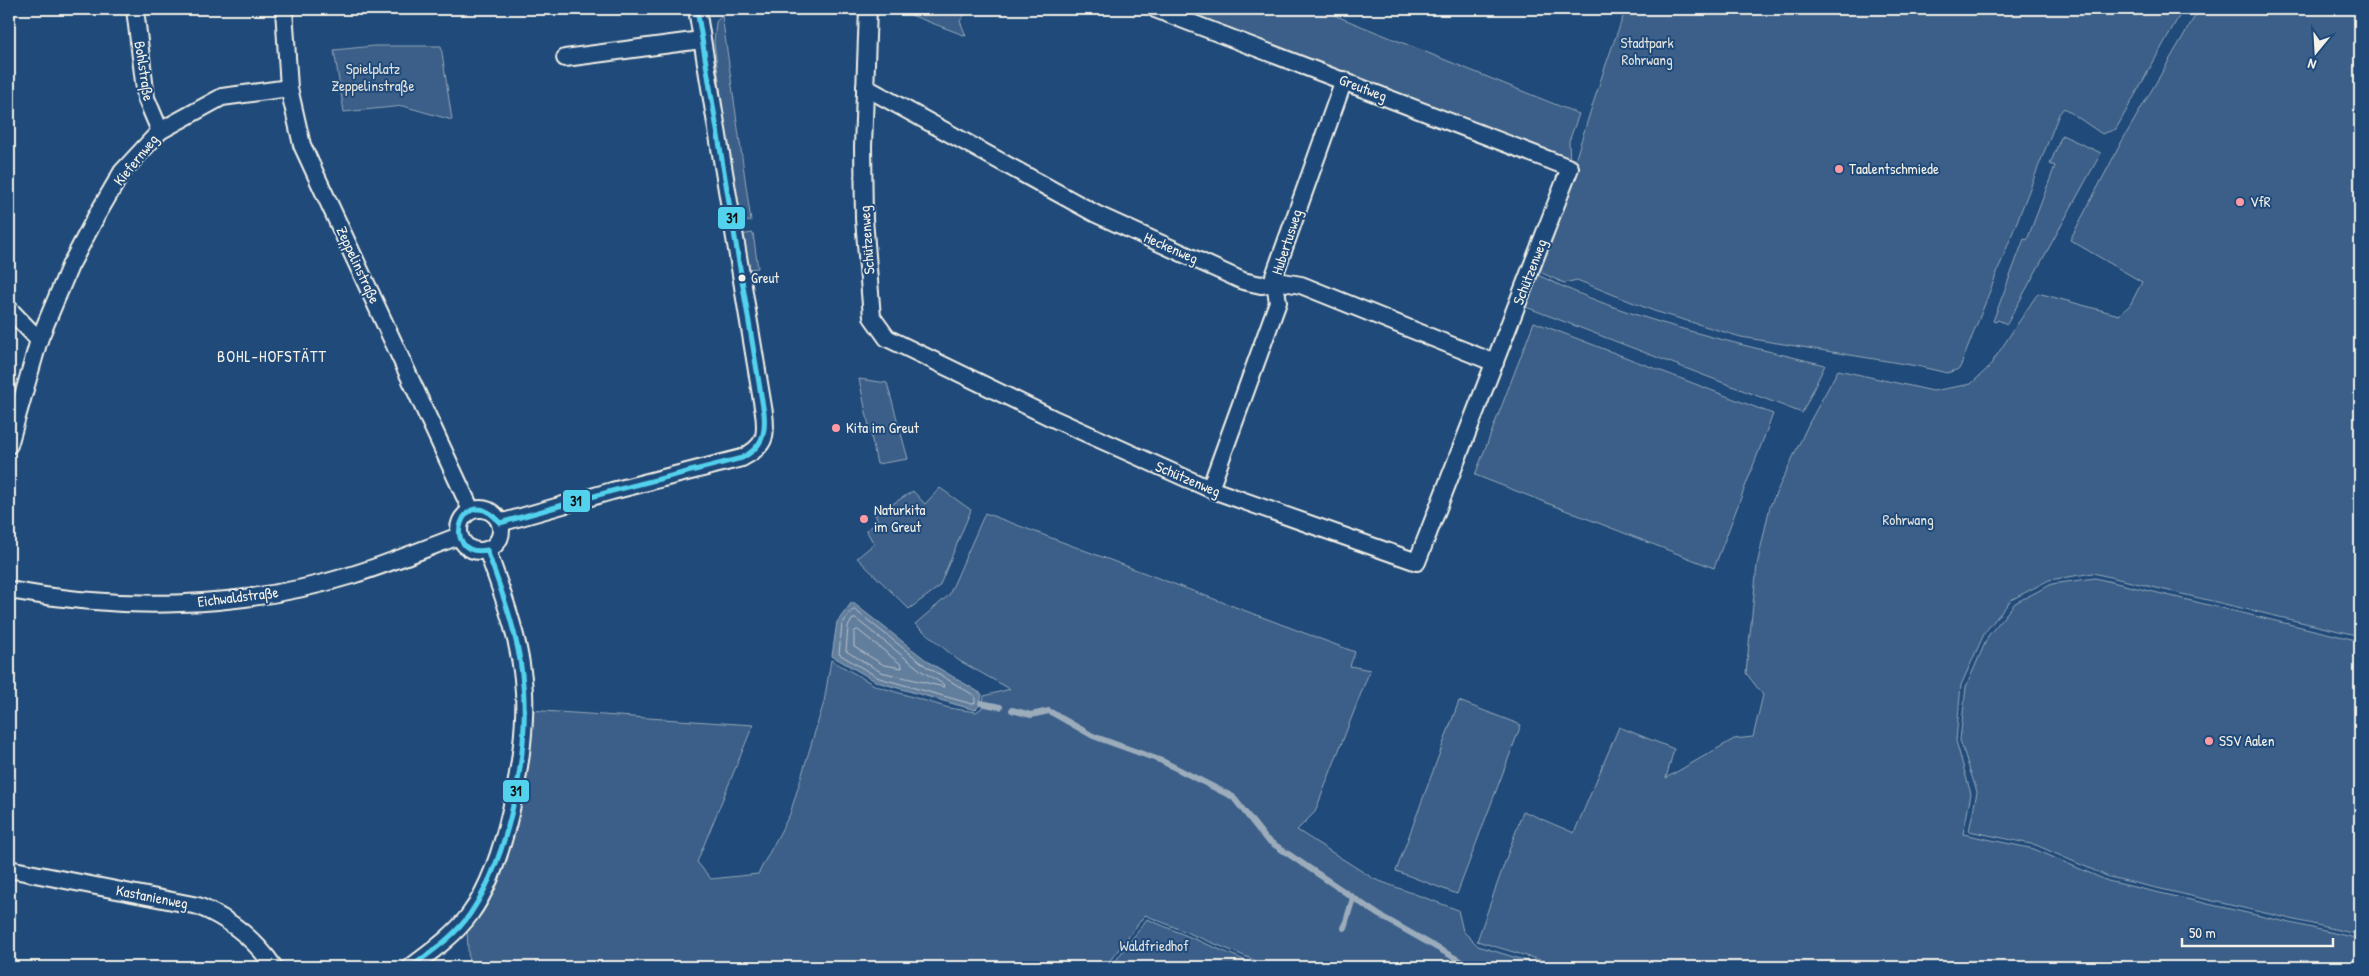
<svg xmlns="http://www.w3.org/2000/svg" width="2369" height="976" font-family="'Patrick Hand',sans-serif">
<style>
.green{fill:#3a5f88;stroke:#97a8b8}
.water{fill:#627e9d;stroke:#9cacbb}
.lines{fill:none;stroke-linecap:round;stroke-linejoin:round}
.shore{stroke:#bac3ca;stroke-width:1}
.stream{stroke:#9cacbb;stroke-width:6}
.minor-casing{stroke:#f4f1e8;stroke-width:20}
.minor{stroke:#1f4a7a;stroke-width:16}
.bus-1-casing{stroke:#1f4a7a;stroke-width:9}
.bus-1{stroke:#53d2ee;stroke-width:5}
.poi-dot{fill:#ff9aa2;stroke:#1f4a7a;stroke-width:2}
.bus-dot{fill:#f4f1e8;stroke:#1f4a7a;stroke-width:2}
.labels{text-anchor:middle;stroke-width:4;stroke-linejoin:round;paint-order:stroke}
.bus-label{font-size:14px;fill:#f4f1e8;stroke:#1f4a7a;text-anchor:start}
.park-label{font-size:15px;fill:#e1e2de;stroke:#1f4a7a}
.street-label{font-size:15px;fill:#f4f1e8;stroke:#1f4a7a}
.poi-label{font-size:15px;fill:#f4f1e8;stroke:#1f4a7a;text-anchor:start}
.neighbourhood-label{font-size:16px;letter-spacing:1px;fill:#f4f1e8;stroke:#1f4a7a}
.line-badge{stroke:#1f4a7a;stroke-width:2}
.pale-badge-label{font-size:14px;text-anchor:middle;font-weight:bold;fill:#111}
</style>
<rect width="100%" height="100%" fill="#1f4a7a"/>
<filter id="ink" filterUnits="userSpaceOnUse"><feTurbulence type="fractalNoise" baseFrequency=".02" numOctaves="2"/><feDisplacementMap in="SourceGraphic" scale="10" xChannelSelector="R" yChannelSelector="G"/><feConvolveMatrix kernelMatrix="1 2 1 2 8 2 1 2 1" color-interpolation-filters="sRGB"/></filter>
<g filter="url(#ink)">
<g class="green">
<path d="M895,9H969L960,21L966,36Z"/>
<path d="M1155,9H1319L1579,114L1569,141L1570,168Z"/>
<path d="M1626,9H2183L2116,129L2102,134L2064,108L2059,114L1961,365L1959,369L1947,373L1917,366L1741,337L1654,311L1577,280L1564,283L1540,272C1569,184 1593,95 1626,9Z"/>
<path d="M2199,9H2360V636L2093,573L2049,580L2011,600L1985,632L1961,685L1956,741L1971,794L1963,834L2034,849L2108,881L2360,939V967H1563L1477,941L1523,811L1574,833L1619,727L1674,749L1666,778L1734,739L1753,737L1763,695L1746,673L1757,565L1770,506L1809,423L1838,370L1933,391L1971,384L1989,367L2038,293L2119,315L2130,305L2142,282L2070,240L2122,141Z"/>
<path d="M722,15L751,221L737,222L714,42L716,22Z"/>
<path d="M374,46H441L452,120L403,106L344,112L334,50Z"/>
<path d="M2062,135L2101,153L2007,324L1998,320L1996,322L1993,321L2024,239L2027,240L2055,166L2050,164Z"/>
<path d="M753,233L758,268L748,269L740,235Z"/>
<path d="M1538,275C1629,320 1727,341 1825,365L1802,413L1526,307Z"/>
<path d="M1534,322L1773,414L1714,568L1475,475Z"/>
<path d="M859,379L887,383L908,459L877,464Z"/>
<path d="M940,488L971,510L939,587L909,609L857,558L874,544L866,530L879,522L875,515L913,491L925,504Z"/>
<path d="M985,513L1355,652L1350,666L1370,670L1315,812L1297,830L1374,879L1458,910L1463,931L1478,946L1546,967H1271L1145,915L1105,967H469L467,930L492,887L528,710L753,725L697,862L711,879L758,874L790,814L824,702L831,660L876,686L949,708L976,712L982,708L984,696L1010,689L958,660L915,624L949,595Z"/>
<path d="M2095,578L2360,641V935L2109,877L2036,845L1969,831L1977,792L1960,740L1966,687L1988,636L2015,603L2052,584Z"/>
<path d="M1459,701L1521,725L1457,894L1396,871Z"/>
<path d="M1147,919L1261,967H1111Z"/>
</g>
<path class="water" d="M852,602L930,663L982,694L980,705L975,710L877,682L832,656L837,622Z"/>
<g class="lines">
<g class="shore">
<path d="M855,610L927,667L975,696V703L972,704L879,678L839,654L842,624L852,611Z"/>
<path d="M853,619H856L923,672L943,684L944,687L881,672L846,651L848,627Z"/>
<path d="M858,630L902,665V668L884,665L854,647V632Z"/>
</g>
<g class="stream">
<path d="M981,703L1000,707"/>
<path d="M1012,710L1031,715L1049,711L1093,736L1162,761L1233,797L1266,839L1379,915L1471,967"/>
<path d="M1344,928L1353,898"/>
</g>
<defs>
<g id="minor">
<path d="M135,9L146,98L160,131"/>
<path d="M284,9L289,88L302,145L471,510"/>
<path d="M868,9L863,147L864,219L872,317L887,338L1052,418L1210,489L1417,562L1570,168L1155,9"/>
<path d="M565,58L701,40"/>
<path d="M865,87L1096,214L1243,281L1261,285L1283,282L1301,285L1495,363"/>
<path d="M9,309L39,340L9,445"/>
<path d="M39,340L70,266L97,215L122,172L160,131L222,97L289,88"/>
<path d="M1210,489L1278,302L1274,276L1344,80"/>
<circle cx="480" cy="530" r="21"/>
<path d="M500,523L612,491L742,458C765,446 767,437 764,413L697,9"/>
<path d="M9,590C121,611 242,609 352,575C388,564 424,549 459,536"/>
<path d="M9,869L198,906C230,919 254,938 274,967"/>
<path d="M411,967C432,951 455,935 470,914C506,865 527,752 524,692C522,644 503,595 487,550"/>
</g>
</defs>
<use href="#minor" class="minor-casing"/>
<use href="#minor" class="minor"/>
<defs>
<path id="bus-1" d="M411,967C432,951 455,936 470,914C511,854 531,745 522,674C517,631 501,590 487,550C437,559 464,477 500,523L612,491L742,458C762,447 766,435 764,413L697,9"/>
</defs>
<use href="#bus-1" class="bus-1-casing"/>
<use href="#bus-1" class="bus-1"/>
</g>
</g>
<g class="poi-dot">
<circle cx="1839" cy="169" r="5"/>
<circle cx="2240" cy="202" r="5"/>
<circle cx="836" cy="428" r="5"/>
<circle cx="864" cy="519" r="5"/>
<circle cx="2209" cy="741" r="5"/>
</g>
<circle class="bus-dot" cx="742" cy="278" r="4.5"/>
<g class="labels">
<g class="bus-label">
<text x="751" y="283">Greut</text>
</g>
<g class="park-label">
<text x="1647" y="48">Stadtpark<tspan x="1647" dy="17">Rohrwang</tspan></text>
<text x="373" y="74">Spielplatz<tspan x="373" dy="17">Zeppelinstraße</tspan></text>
<text x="1908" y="525">Rohrwang</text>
<text x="1154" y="951">Waldfriedhof</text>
</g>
<g class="street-label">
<text transform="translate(144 71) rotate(81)" y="5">Bohlstraße</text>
<text transform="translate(1363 88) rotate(21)" y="5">Greutweg</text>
<text transform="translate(136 160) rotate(-51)" y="5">Kiefernweg</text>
<text transform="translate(867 240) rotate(-94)" y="5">Schützenweg</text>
<text transform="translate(1287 242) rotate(-72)" y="5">Hubertusweg</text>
<text transform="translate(1171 248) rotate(24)" y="5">Heckenweg</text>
<text transform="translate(358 265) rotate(65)" y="5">Zeppelinstraße</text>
<text transform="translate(1530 272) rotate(-69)" y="5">Schützenweg</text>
<text transform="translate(1188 479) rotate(23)" y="5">Schützenweg</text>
<text transform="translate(238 597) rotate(-7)" y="5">Eichwaldstraße</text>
<text transform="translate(152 897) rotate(11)" y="5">Kastanienweg</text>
</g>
<g class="poi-label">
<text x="1849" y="174">Taalentschmiede</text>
<text x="2250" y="207">VfR</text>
<text x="846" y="433">Kita im Greut</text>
<text x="874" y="515">Naturkita<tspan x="874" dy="17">im Greut</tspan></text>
<text x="2219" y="746">SSV Aalen</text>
</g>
<g class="neighbourhood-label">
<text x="272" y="362">BOHL-HOFSTÄTT</text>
</g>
</g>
<g class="line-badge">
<rect x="717" y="206" width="29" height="24" rx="5" fill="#53d2ee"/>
<rect x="562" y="489" width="29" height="24" rx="5" fill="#53d2ee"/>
<rect x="502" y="779" width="28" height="24" rx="5" fill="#53d2ee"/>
</g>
<g class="pale-badge-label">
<text x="732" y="223">31</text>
<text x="576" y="506">31</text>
<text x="516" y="796">31</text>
</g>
<rect width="2369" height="976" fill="none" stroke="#1f4a7a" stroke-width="30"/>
<rect x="15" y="15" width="2339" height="946" fill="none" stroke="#f4f1e8" stroke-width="2" filter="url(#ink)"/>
<g transform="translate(2316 52) rotate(198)" stroke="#1f4a7a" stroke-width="4" paint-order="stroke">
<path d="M0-4L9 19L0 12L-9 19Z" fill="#f4f1e8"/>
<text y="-8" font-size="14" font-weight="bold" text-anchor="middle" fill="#f4f1e8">N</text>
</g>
<path d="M2182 938v8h151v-8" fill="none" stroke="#f4f1e8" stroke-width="2.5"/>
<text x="2189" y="938" font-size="15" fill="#f4f1e8" stroke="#1f4a7a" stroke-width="4" paint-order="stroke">50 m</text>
</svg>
